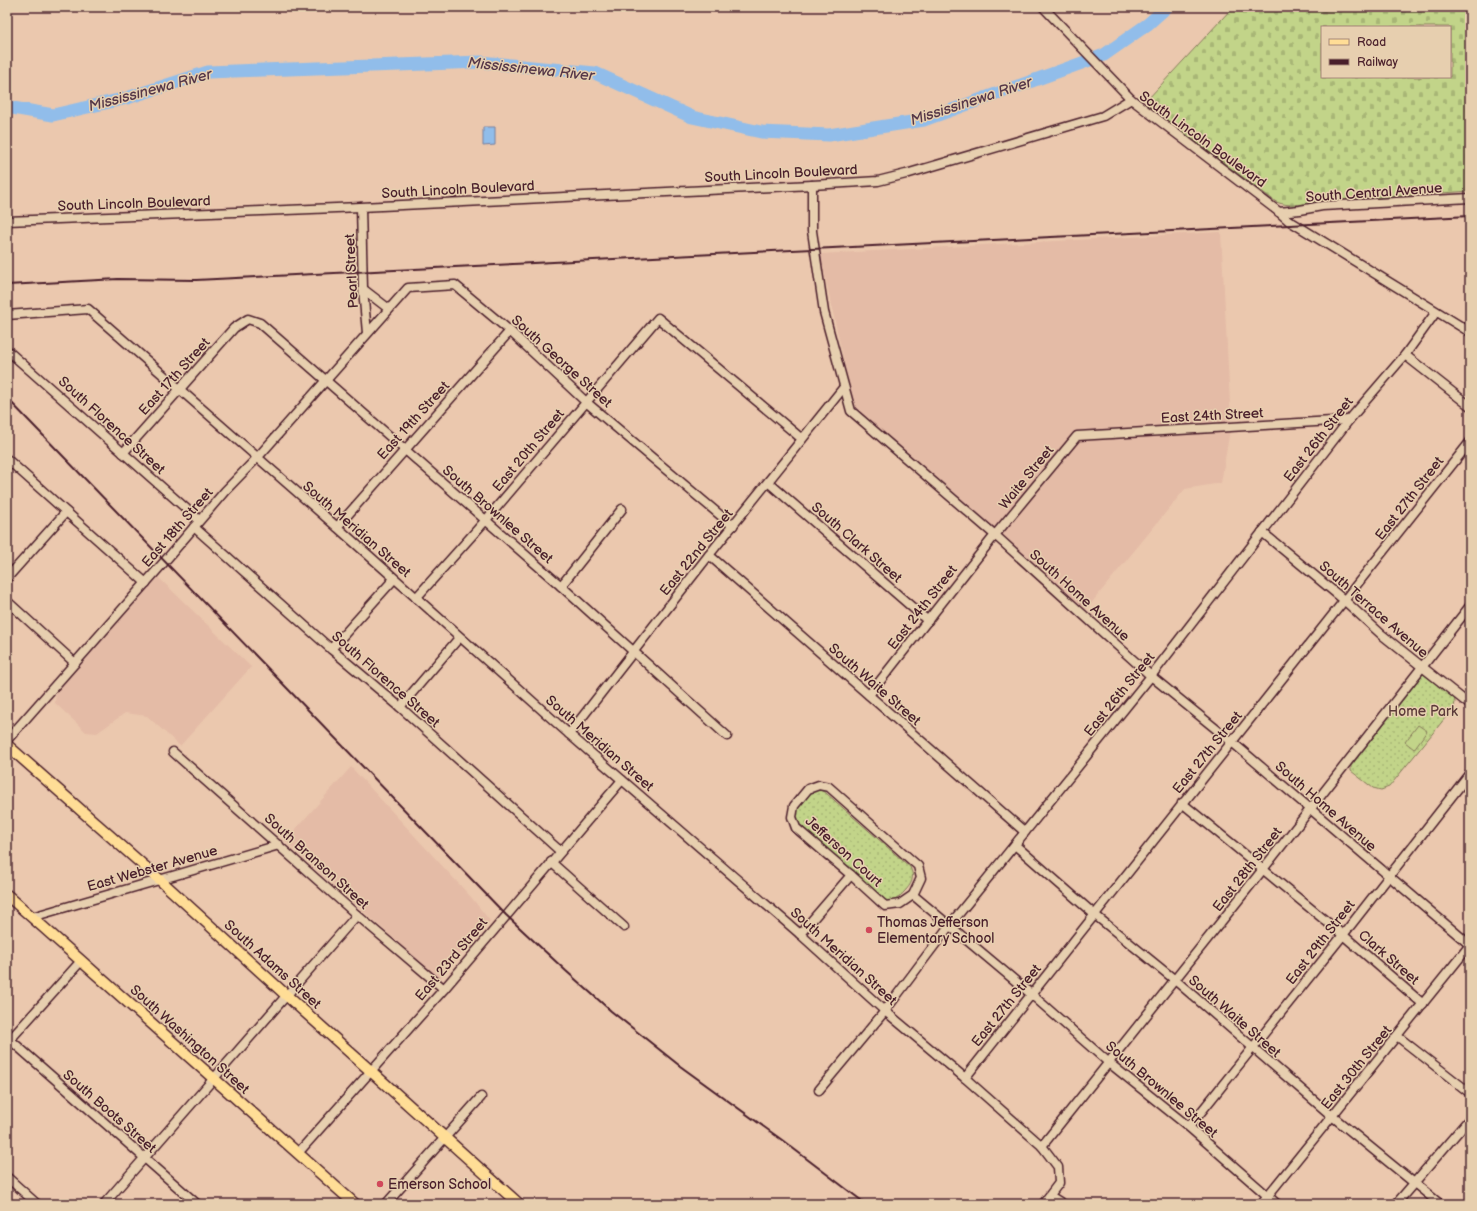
<svg xmlns="http://www.w3.org/2000/svg" width="1477" height="1211" font-family="'Balsamiq Sans',sans-serif">
<style>
.built{fill:#e4bba6}
.grass{fill:url(#grass-dots);stroke:#867a5a}
.cemetery{fill:url(#cemetery-stones);stroke:#867a5a;fill-rule:evenodd}
.pitch{fill:#c2d489;stroke:#867a5a}
.water{fill:#91bdea;stroke:#757e9e}
.lines{fill:none;stroke-linecap:round;stroke-linejoin:round}
.river{stroke:#91bdea;stroke-width:13}
.minor-casing{stroke:#4a1f2b;stroke-width:11}
.major-casing{stroke:#4a1f2b;stroke-width:13}
.minor{stroke:#e7cfaf;stroke-width:8}
.major{stroke:#ffdd96;stroke-width:10}
.rail{stroke:#4a1f2b;stroke-width:2}
.poi-dot{fill:#d1495b;stroke:#e7cfaf;stroke-width:1.5}
.labels{text-anchor:middle;stroke-width:3;stroke-linejoin:round;paint-order:stroke}
.street-label{font-size:14px;fill:#4a1f2b;stroke:#e7cfaf}
.park-label{font-size:14px;fill:#5c3a39;stroke:#e7cfaf}
.poi-label{font-size:14px;fill:#4a1f2b;stroke:#e7cfaf;text-anchor:start}
.water-label{font-size:15px;font-style:italic;fill:#553748;stroke:#e7cfaf}
</style>
<defs>
<pattern id="grass-dots" width="8" height="8" patternUnits="userSpaceOnUse"><rect width="8" height="8" fill="#c2d489"/><path d="M2 2h.1M6 6h.1" fill="none" stroke="#a8b676" stroke-width="1.8" stroke-linecap="round"/></pattern>
<pattern id="cemetery-stones" width="16" height="16" patternUnits="userSpaceOnUse"><rect width="16" height="16" fill="#c2d489"/><path d="M2 7V4a2 2 0 0 1 4 0v3zM10 15v-3a2 2 0 0 1 4 0v3z" fill="#a8b676"/></pattern>
</defs>
<rect width="100%" height="100%" fill="#ebc8ae"/>
<filter id="ink" filterUnits="userSpaceOnUse"><feTurbulence type="fractalNoise" baseFrequency=".025" numOctaves="2"/><feDisplacementMap in="SourceGraphic" scale="8" xChannelSelector="R" yChannelSelector="G"/><feConvolveMatrix kernelMatrix="1 2 1 2 8 2 1 2 1" color-interpolation-filters="sRGB"/></filter>
<g filter="url(#ink)">
<g class="built">
<path d="M1221,232L1231,424L1221,483L1185,489L1084,612L854,407L820,254Z"/>
<path d="M158,577L251,667L180,746L147,716L125,713L97,733L86,732L55,703L56,692Z"/>
<path d="M351,767L471,897L490,921L439,979L285,841Z"/>
</g>
<g class="grass">
<path d="M1423,674L1454,697L1455,702L1454,707L1389,787L1381,790L1373,788L1351,771V766Z"/>
<path d="M815,790H820L826,793L910,867C915,877 912,884 904,892C896,901 891,904 880,897L796,821L795,810L809,791Z"/>
</g>
<path class="cemetery" d="M1233,7H1470V191L1314,202C1300,205 1290,207 1276,202L1148,106L1147,100ZM1322,27H1450V77H1322Z"/>
<path class="pitch" d="M1418,725L1427,731L1414,749L1405,742Z"/>
<path class="water" d="M483,127H495V145L483,146Z"/>
<g class="lines">
<path class="river" d="M7,107L53,115L127,98L208,72L480,62L595,73L692,117L761,132L829,135L924,120L1104,55L1148,24L1167,7"/>
<defs>
<g id="minor">
<path d="M1043,7L1131,99L1279,212L1288,220L1470,332"/>
<path d="M812,185V231L824,312L851,411L995,535L1151,676L1232,742L1470,945"/>
<path d="M361,207L363,289L367,333"/>
<path d="M1279,212L1300,210L1322,206L1470,198"/>
<path d="M7,221L361,207L812,185L878,181L906,174L1103,116L1131,99"/>
<path d="M363,289L389,309"/>
<path d="M7,315L88,309L337,527L569,734L800,934L885,1011L965,1078L1042,1146L1058,1167L1059,1183L1043,1204"/>
<path d="M7,350L199,520"/>
<path d="M1405,355L1470,406"/>
<path d="M123,453L234,328L248,319L260,323L561,586L727,736"/>
<path d="M7,459L146,583"/>
<path d="M768,482L928,621"/>
<path d="M194,527L331,649L400,707L560,851"/>
<path d="M337,527L510,331"/>
<path d="M1262,532L1344,600L1381,634L1470,705"/>
<path d="M709,555L1025,832"/>
<path d="M7,578L66,512"/>
<path d="M561,586L622,509"/>
<path d="M416,598L485,521L658,318L802,439"/>
<path d="M7,601L75,663"/>
<path d="M331,649L394,579"/>
<path d="M869,695L995,535L1077,436L1349,420"/>
<path d="M400,707L459,638"/>
<path d="M569,734L709,555L844,387"/>
<path d="M7,740L165,561L225,491L257,458L408,288L455,285L510,331L586,402L733,526"/>
<path d="M173,752L357,915L444,989"/>
<path d="M819,785L829,787L918,866L921,878L913,895L900,904L885,906L851,875L796,828L792,817L794,806L808,789Z"/>
<path d="M1182,803L1343,935L1423,1004"/>
<path d="M1015,845L1095,915L1175,980L1332,1116L1440,1204"/>
<path d="M551,862L624,927"/>
<path d="M913,895L1031,994L1108,1062L1189,1127L1277,1204"/>
<path d="M32,917L279,845"/>
<path d="M800,934L851,875"/>
<path d="M1397,1036L1470,1093"/>
<path d="M7,1037L197,1204"/>
<path d="M7,1043L81,961"/>
<path d="M965,1078L1470,442"/>
<path d="M819,1090L885,1011L949,926L1151,676L1349,420L1405,355L1436,312"/>
<path d="M1189,1127L1343,935L1470,773"/>
<path d="M1042,1146L1264,868L1470,606"/>
<path d="M298,1153L444,989L622,780"/>
<path d="M7,1177L37,1204"/>
<path d="M1050,1196L1063,1204"/>
<path d="M104,1204L357,915"/>
<path d="M386,1204L481,1097"/>
<path d="M1261,1204L1470,945"/>
<path d="M1396,1204L1470,1118"/>
</g>
<g id="major">
<path d="M7,745L160,880L286,995L519,1204"/>
<path d="M7,895L355,1204"/>
</g>
</defs>
<use href="#minor" class="minor-casing"/>
<use href="#major" class="major-casing"/>
<use href="#minor" class="minor"/>
<use href="#major" class="major"/>
<g class="rail">
<path d="M7,285L118,279L196,280L1470,216"/>
<path d="M7,398L506,915L566,971L611,1011L680,1066L782,1140L866,1204"/>
</g>
</g>
</g>
<g class="poi-dot">
<circle cx="869" cy="930" r="4"/>
<circle cx="380" cy="1184" r="4"/>
</g>
<g class="labels">
<g class="street-label">
<text transform="translate(1203 139) rotate(36)" y="5">South Lincoln Boulevard</text>
<text transform="translate(781 173) rotate(-3)" y="5">South Lincoln Boulevard</text>
<text transform="translate(458 189) rotate(-3)" y="5">South Lincoln Boulevard</text>
<text transform="translate(1374 192) rotate(-4)" y="5">South Central Avenue</text>
<text transform="translate(134 203) rotate(-2)" y="5">South Lincoln Boulevard</text>
<text transform="translate(351 271) rotate(-93)" y="5">Pearl Street</text>
<text transform="translate(562 361) rotate(42)" y="5">South George Street</text>
<text transform="translate(174 376) rotate(-48)" y="5">East 17th Street</text>
<text transform="translate(1212 415) rotate(-3)" y="5">East 24th Street</text>
<text transform="translate(413 420) rotate(-48)" y="5">East 19th Street</text>
<text transform="translate(112 425) rotate(42)" y="5">South Florence Street</text>
<text transform="translate(1318 439) rotate(-52)" y="5">East 26th Street</text>
<text transform="translate(528 450) rotate(-50)" y="5">East 20th Street</text>
<text transform="translate(1026 477) rotate(-51)" y="5">Waite Street</text>
<text transform="translate(1409 498) rotate(-52)" y="5">East 27th Street</text>
<text transform="translate(498 514) rotate(41)" y="5">South Brownlee Street</text>
<text transform="translate(177 527) rotate(-49)" y="5">East 18th Street</text>
<text transform="translate(357 529) rotate(41)" y="5">South Meridian Street</text>
<text transform="translate(857 542) rotate(41)" y="5">South Clark Street</text>
<text transform="translate(696 552) rotate(-51)" y="5">East 22nd Street</text>
<text transform="translate(1080 595) rotate(42)" y="5">South Home Avenue</text>
<text transform="translate(922 607) rotate(-52)" y="5">East 24th Street</text>
<text transform="translate(1374 609) rotate(41)" y="5">South Terrace Avenue</text>
<text transform="translate(386 679) rotate(41)" y="5">South Florence Street</text>
<text transform="translate(875 684) rotate(41)" y="5">South Waite Street</text>
<text transform="translate(1119 694) rotate(-51)" y="5">East 26th Street</text>
<text transform="translate(600 743) rotate(41)" y="5">South Meridian Street</text>
<text transform="translate(1207 752) rotate(-51)" y="5">East 27th Street</text>
<text transform="translate(1326 806) rotate(41)" y="5">South Home Avenue</text>
<text transform="translate(844 851) rotate(42)" y="5">Jefferson Court</text>
<text transform="translate(317 861) rotate(42)" y="5">South Branson Street</text>
<text transform="translate(152 868) rotate(-16)" y="5">East Webster Avenue</text>
<text transform="translate(1247 869) rotate(-52)" y="5">East 28th Street</text>
<text transform="translate(1320 942) rotate(-52)" y="5">East 29th Street</text>
<text transform="translate(844 956) rotate(42)" y="5">South Meridian Street</text>
<text transform="translate(1389 957) rotate(41)" y="5">Clark Street</text>
<text transform="translate(451 959) rotate(-50)" y="5">East 23rd Street</text>
<text transform="translate(273 964) rotate(42)" y="5">South Adams Street</text>
<text transform="translate(1006 1005) rotate(-51)" y="5">East 27th Street</text>
<text transform="translate(1235 1016) rotate(41)" y="5">South Waite Street</text>
<text transform="translate(190 1039) rotate(42)" y="5">South Washington Street</text>
<text transform="translate(1356 1067) rotate(-51)" y="5">East 30th Street</text>
<text transform="translate(1162 1089) rotate(40)" y="5">South Brownlee Street</text>
<text transform="translate(110 1111) rotate(41)" y="5">South Boots Street</text>
</g>
<g class="park-label">
<text x="1423" y="716">Home Park</text>
</g>
<g class="poi-label">
<text x="877" y="927">Thomas Jefferson<tspan x="877" dy="16">Elementary School</tspan></text>
<text x="388" y="1189">Emerson School</text>
</g>
<g class="water-label">
<text transform="translate(531 69) rotate(6)" y="5">Mississinewa River</text>
<text transform="translate(150 90) rotate(-15)" y="5">Mississinewa River</text>
<text transform="translate(971 101) rotate(-18)" y="5">Mississinewa River</text>
</g>
</g>
<rect width="1477" height="1211" fill="none" stroke="#e7cfaf" stroke-width="24"/>
<rect x="12" y="12" width="1453" height="1187" fill="none" stroke="#4a1f2b" stroke-width="1.5" filter="url(#ink)"/>
<rect x="1321" y="26" width="130" height="52" fill="#e7cfaf" stroke="#a8897a"/>
<rect x="1329" y="39" width="20" height="6" fill="#ffdd96" stroke="#a8897a"/>
<text x="1357" y="46" font-size="12" fill="#4a1f2b">Road</text>
<rect x="1329" y="59" width="20" height="6" fill="#4a1f2b" stroke="#a8897a"/>
<text x="1357" y="66" font-size="12" fill="#4a1f2b">Railway</text>
</svg>
